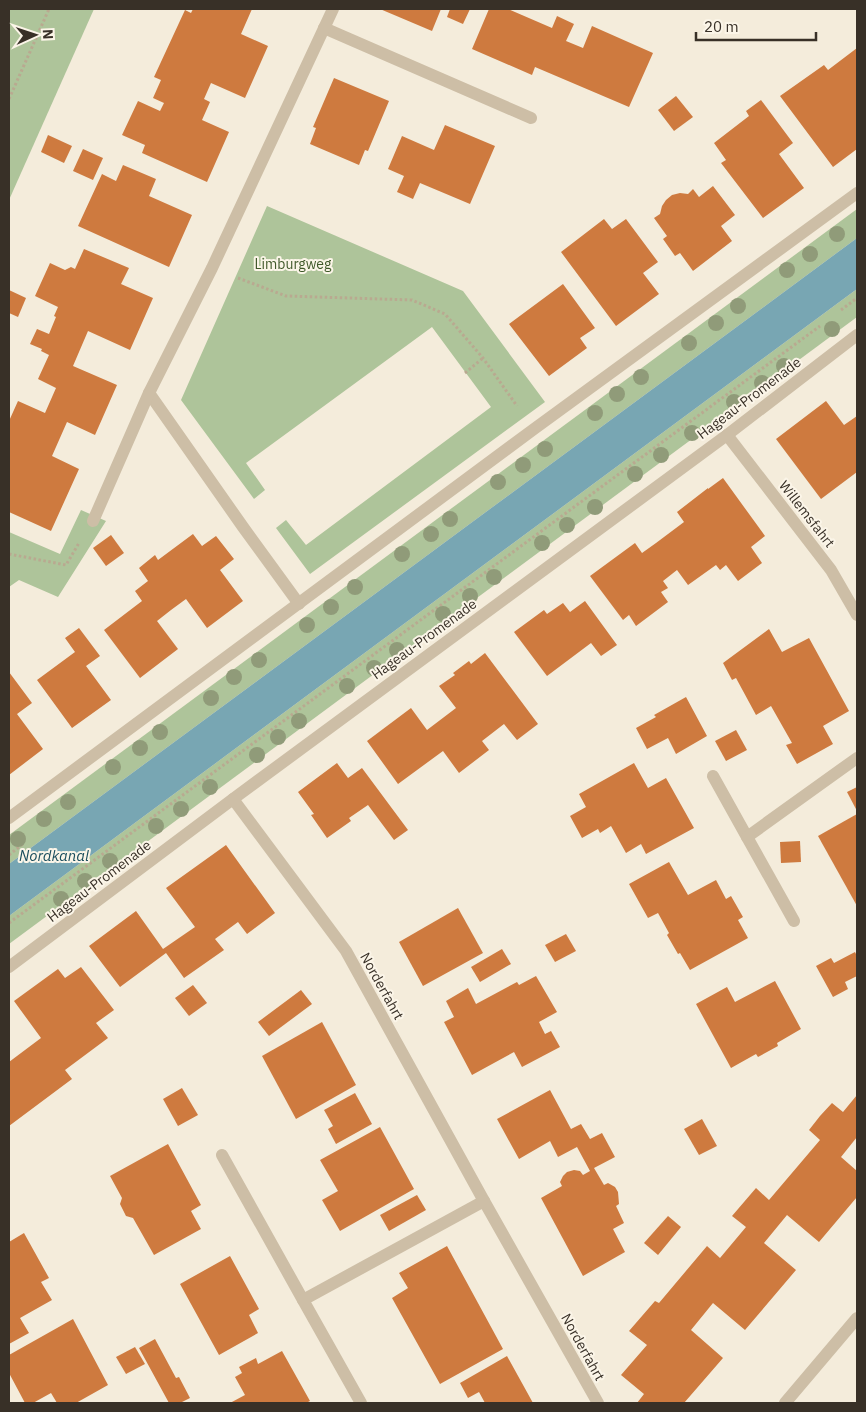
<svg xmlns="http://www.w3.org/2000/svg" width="866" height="1412" font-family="'IBM Plex Sans',sans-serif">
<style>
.green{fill:#aec49a}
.water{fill:#78a6b3}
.building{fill:#ce7a3f}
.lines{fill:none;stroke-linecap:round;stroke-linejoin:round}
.path{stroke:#b9a990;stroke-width:3;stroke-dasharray:2.5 2.5;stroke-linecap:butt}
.minor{stroke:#cdbea6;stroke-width:12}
.tree{fill:#909b79}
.labels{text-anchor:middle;stroke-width:4;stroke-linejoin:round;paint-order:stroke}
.park-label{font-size:14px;fill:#3f5829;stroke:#fbf5e8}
.street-label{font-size:14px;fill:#383027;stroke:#fbf5e8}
.water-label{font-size:15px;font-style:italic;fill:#1a4d5d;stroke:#fbf5e8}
</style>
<rect width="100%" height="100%" fill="#f4ecdb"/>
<g class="green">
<path d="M9,9H94L9,200Z"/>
<path d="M267,206L463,291L545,402L310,574L276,528L286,520L306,545L491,407L432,327L246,463L265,490L254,499L181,400Z"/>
<path d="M857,209V238L9,864V835Z"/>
<path d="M857,289V317L9,944V916Z"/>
<path d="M81,510L106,521L58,597L19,580L9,587V532L60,554Z"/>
</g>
<path class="water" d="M857,238V289L9,916V864Z"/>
<g class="building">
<path d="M193,9H252L241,34L268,46L245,98L211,83L204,99L210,102L202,120L229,132L207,182L142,153L145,145L122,135L138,101L160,111L164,103L153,98L161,80L154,77L185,10L191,13Z"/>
<path d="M380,9H441L432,31Z"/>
<path d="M450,9H470L463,24L447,17Z"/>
<path d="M489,9H508L552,28L557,16L574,24L566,41L583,48L592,26L653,53L629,107L535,67L532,75L472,49Z"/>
<path d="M857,48V149L833,167L780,96L824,65L828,70Z"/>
<path d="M334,78L389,101L368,151L365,150L359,165L310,144L316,128L313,127Z"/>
<path d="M676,96L693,117L674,131L658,110Z"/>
<path d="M761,100L793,143L779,154L804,188L763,218L721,163L726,160L714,143L749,116L746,111Z"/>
<path d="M445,125L495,146L470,204L420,183L413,199L397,192L404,176L388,169L402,136L434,150Z"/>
<path d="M48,135L72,146L64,163L41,152Z"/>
<path d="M83,149L103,158L93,180L73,171Z"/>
<path d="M123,165L156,179L149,196L192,215L169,267L78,226L102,174L116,181Z"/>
<path d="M713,186L735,215L721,226L732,241L693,271L680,253L675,256L663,239L667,236L654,218L660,214L662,206L666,200L672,195L680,193L688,194L693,189L699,197Z"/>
<path d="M604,219L612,229L626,219L658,262L643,273L659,294L616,326L561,252Z"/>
<path d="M84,249L129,268L121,284L153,298L130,350L88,331L73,366L117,385L95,435L67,422L52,456L79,469L51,531L9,512V421L18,401L45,413L56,388L38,379L49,355L41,351L42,349L30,344L37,329L49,334L56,317L54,316L58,307L35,296L50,263L65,270L71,267L75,269Z"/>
<path d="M563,284L595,328L580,338L587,348L549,376L509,324Z"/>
<path d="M9,290L26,298L18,317L9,313Z"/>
<path d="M826,401L844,425L857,416V472L821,499L776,439Z"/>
<path d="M723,478L765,536L751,547L762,563L738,581L726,565L720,570L716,565L688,585L677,570L663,581L668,588L661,592L668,602L636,626L629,615L623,620L590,576L635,543L642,553L656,543L684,522L677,512L708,488V489Z"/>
<path d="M193,534L202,546L216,536L234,559L220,570L243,601L207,628L186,599L171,610L157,621L178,649L140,678L104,630L142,601L135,591L148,581L139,568L155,555L158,560Z"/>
<path d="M111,535L124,553L106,566L93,548Z"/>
<path d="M585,601L617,645L601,656L591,643L547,676L514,632L544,610L547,614L563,603L570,612Z"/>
<path d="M79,628L100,656L86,666L111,700L72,728L37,680L75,652L65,638Z"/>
<path d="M769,629L782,652L809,638L849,711L823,726L833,744L797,764L786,745L792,743L771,706L756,715L736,678L732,680L723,663Z"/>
<path d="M485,653L538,724L517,740L504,724L482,741L489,750L459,773L443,751L398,784L367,741L411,708L427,730L456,708L439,686L455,675L453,673L469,661L471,664Z"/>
<path d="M9,672L32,703L17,714L43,749L9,775Z"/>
<path d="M686,697L707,736L676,754L668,738L647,749L636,728L656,717L654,715Z"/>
<path d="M736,730L747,750L726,761L715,741Z"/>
<path d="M337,763L348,778L362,768L408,830L394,840L368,805L349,818L351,821L327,838L311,815L314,814L298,792Z"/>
<path d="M634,763L648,788L666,778L694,828L646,854L641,844L626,853L611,826L600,833L598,829L582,838L570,816L586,807L579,794Z"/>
<path d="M857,787V811L847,792Z"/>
<path d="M857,814V906L818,836Z"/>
<path d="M800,841L801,862L781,863L780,842Z"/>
<path d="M226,845L275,913L247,934L238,922L215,939L224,950L184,978L166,953L120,987L89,946L136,911L163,949L195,927L166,888Z"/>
<path d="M669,862L688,895L716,880L726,899L731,896L743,917L738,920L748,938L690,970L680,953L678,954L667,935L669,933L658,913L648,918L629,884Z"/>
<path d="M458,908L483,953L423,986L399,942Z"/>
<path d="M566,934L576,951L555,962L545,945Z"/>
<path d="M502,949L511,964L480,982L471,967Z"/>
<path d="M855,952L857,956V976L845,982L848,989L833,997L816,966L831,958L834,963Z"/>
<path d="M81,967L114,1010L96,1023L108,1038L65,1070L72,1079L9,1126V1062L41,1038L14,1001L58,969L65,978Z"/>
<path d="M536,976L557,1012L539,1022L545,1034L551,1031L560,1047L522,1067L514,1052L472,1075L444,1022L454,1017L446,1001L468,988L476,1004L517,982L519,985Z"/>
<path d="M775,981L801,1029L777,1043L778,1046L758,1057L756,1054L731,1068L696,1004L727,987L735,1002Z"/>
<path d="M193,985L207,1003L189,1016L175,998Z"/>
<path d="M301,990L312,1004L269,1036L258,1022Z"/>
<path d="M322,1022L356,1085L296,1119L262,1056Z"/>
<path d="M182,1088L198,1115L178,1126L163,1099Z"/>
<path d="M550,1090L571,1129L581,1124L590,1139L602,1133L615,1157L594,1168L604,1185L608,1183L615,1187L618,1192L619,1204L616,1206L624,1223L613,1229L625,1252L583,1276L541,1198L562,1186L560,1182L563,1176L567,1172L574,1170L580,1171L583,1175L590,1171L577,1147L558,1157L550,1141L519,1159L497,1119Z"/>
<path d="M355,1093L372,1124L336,1144L328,1129L333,1126L324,1110Z"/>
<path d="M857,1095V1137L841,1157L857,1171V1197L819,1242L787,1215L764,1243L796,1270L745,1330L713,1303L691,1330L723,1358L684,1403H637L644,1394L621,1375L647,1345L629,1331L655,1301L659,1303L707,1246L720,1258L746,1227L732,1216L756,1188L769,1200L820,1140L809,1130L820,1116L832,1103L843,1112Z"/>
<path d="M702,1119L717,1146L699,1155L684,1129Z"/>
<path d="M380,1127L414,1189L340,1231L322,1200L338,1191L320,1160Z"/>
<path d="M168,1144L201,1205L191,1211L201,1229L154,1255L133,1218L126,1216L120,1204L122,1198L110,1176Z"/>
<path d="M417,1195L426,1210L389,1231L380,1215Z"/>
<path d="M668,1216L681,1227L658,1255L644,1243Z"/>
<path d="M24,1233L49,1278L41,1282L52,1300L20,1318L29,1333L9,1344V1242Z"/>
<path d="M447,1246L503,1349L440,1384L392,1298L408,1288L399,1273Z"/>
<path d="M230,1256L259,1309L249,1315L258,1333L219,1355L180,1284Z"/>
<path d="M73,1319L108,1385L76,1403H57L51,1393L33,1403H25L9,1373V1355Z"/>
<path d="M155,1339L176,1378L179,1377L190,1398L180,1403H169L139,1348Z"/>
<path d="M135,1347L145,1364L126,1374L116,1357Z"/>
<path d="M282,1351L310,1401L306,1403H230L245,1395L235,1377L242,1373L239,1367L256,1358L258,1364Z"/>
<path d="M507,1356L533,1403H485L479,1392L468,1398L460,1383Z"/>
</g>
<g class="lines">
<g class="path">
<path d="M9,99L49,9"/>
<path d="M238,278L286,296L412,300L445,314L483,358L517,406"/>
<path d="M841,310L857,298"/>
<path d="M465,373L483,358"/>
<path d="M9,554L66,565L79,543"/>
<path d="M9,855L24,843"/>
<path d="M9,923L820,326"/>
</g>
<g class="minor">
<path d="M324,28L531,118"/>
<path d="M149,393L243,527L299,604"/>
<path d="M727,435L831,570L857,615"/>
<path d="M93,521L149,393L212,268L333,9"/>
<path d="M713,776L747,837"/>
<path d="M233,799L346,951L484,1201L598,1403"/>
<path d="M9,818L534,429L857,193"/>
<path d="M794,921L747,837L857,758"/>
<path d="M9,967L233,799L727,435L857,335"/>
<path d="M222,1155L303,1300"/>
<path d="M361,1403L303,1300L484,1201"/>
<path d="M785,1403L857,1318"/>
</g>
</g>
<g class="tree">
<circle cx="837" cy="234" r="8"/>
<circle cx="810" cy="254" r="8"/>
<circle cx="787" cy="270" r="8"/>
<circle cx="738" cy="306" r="8"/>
<circle cx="716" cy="323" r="8"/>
<circle cx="832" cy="329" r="8"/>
<circle cx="689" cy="343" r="8"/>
<circle cx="784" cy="366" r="8"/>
<circle cx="641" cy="377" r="8"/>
<circle cx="762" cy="383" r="8"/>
<circle cx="617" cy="394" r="8"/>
<circle cx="734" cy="402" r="8"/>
<circle cx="595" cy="413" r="8"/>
<circle cx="692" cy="433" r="8"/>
<circle cx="545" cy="449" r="8"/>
<circle cx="661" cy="455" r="8"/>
<circle cx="523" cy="465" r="8"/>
<circle cx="635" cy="474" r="8"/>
<circle cx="498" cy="482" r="8"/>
<circle cx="595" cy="507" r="8"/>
<circle cx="450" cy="519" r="8"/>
<circle cx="567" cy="525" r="8"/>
<circle cx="431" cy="534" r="8"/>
<circle cx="542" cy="543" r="8"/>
<circle cx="402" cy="554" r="8"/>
<circle cx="494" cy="577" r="8"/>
<circle cx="355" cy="587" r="8"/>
<circle cx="470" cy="596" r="8"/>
<circle cx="331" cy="607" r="8"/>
<circle cx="443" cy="614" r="8"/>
<circle cx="307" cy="625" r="8"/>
<circle cx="397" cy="650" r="8"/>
<circle cx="259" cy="660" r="8"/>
<circle cx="374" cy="668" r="8"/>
<circle cx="234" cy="677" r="8"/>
<circle cx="347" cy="686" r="8"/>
<circle cx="211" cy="698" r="8"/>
<circle cx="299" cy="721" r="8"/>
<circle cx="160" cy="732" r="8"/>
<circle cx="278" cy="737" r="8"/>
<circle cx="140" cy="748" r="8"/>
<circle cx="257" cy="755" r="8"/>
<circle cx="113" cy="767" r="8"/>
<circle cx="210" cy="787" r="8"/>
<circle cx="68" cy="802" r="8"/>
<circle cx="181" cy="809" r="8"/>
<circle cx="44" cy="819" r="8"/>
<circle cx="156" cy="826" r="8"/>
<circle cx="18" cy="839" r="8"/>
<circle cx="110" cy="861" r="8"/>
<circle cx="85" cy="881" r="8"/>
<circle cx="61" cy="899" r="8"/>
</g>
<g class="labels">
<g class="park-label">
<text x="293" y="269">Limburgweg</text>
</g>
<g class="street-label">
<text transform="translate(749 398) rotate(-37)" y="5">Hageau-Promenade</text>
<text transform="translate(807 514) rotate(52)" y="5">Willemsfahrt</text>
<text transform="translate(424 639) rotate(-36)" y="5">Hageau-Promenade</text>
<text transform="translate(99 881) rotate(-37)" y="5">Hageau-Promenade</text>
<text transform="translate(382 986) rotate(61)" y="5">Norderfahrt</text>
<text transform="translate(583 1347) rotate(61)" y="5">Norderfahrt</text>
</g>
<g class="water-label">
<text x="54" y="861">Nordkanal</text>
</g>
</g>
<rect width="866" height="1412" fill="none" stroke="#383027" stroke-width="20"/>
<g transform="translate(35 35) rotate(87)" stroke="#fbf5e8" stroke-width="4" paint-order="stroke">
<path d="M0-4L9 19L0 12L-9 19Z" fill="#383027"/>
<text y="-8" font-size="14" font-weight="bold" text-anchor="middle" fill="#383027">N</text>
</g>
<path d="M696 32v8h120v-8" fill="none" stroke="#383027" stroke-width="2.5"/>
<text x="704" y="32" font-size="15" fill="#383027" stroke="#fbf5e8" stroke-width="4" paint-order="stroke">20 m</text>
</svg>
